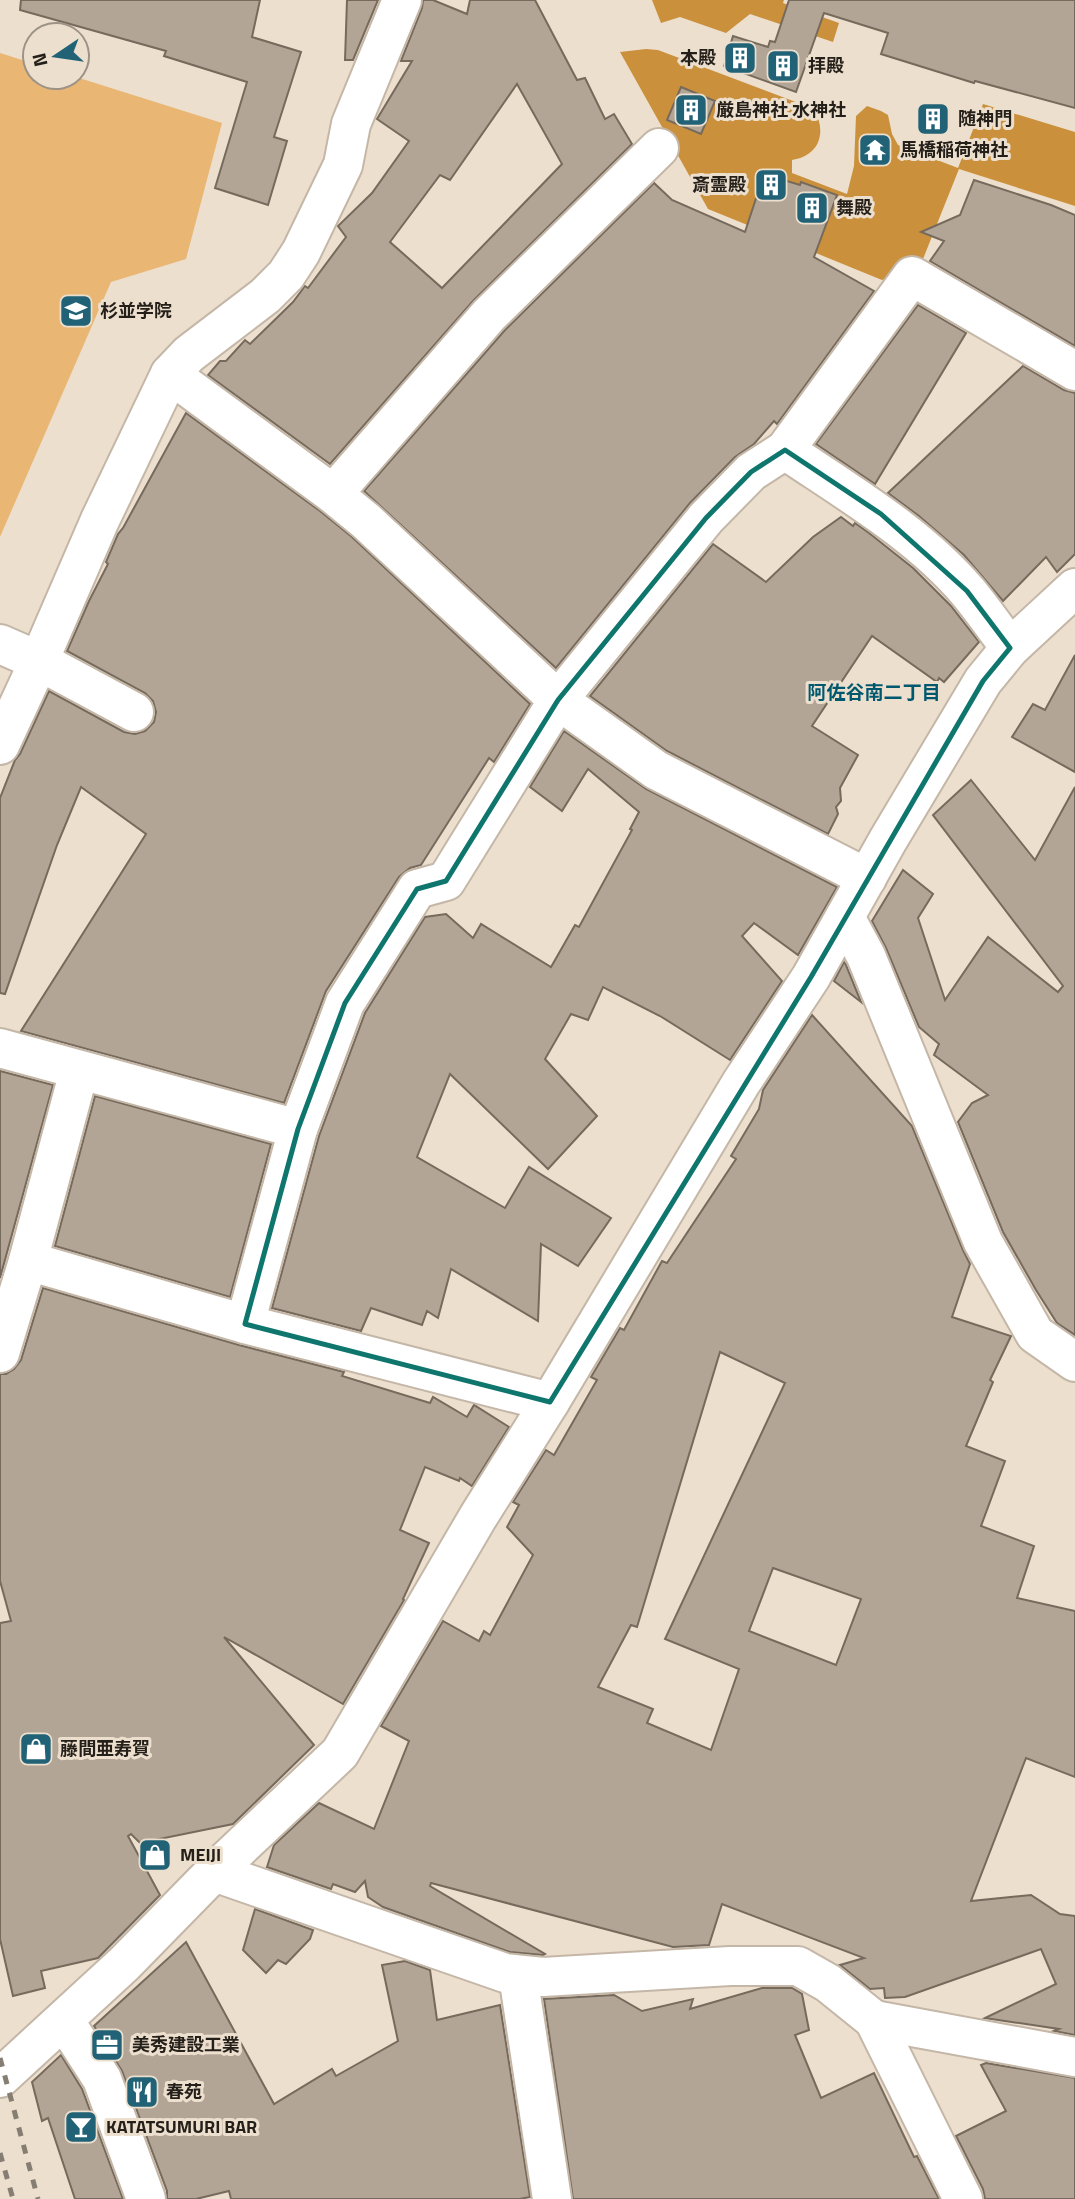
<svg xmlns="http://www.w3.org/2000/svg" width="1075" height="2199" font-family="'Titillium Web','Noto Sans JP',sans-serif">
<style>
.green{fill:#eab673}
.forest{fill:#cb903b}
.building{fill:#b2a596;stroke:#766a5c;stroke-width:2;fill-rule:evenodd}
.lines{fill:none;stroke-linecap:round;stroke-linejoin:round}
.minor-casing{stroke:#c4b7a7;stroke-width:42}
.minor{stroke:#fff;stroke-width:38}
.rail{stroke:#877e73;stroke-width:5;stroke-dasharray:9 9;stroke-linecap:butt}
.marked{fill:none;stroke:#0f766e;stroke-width:5;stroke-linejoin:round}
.labels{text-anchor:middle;stroke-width:6;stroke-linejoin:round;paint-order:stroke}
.poi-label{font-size:18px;font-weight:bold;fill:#241f19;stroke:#ecdfce;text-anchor:start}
.neighbourhood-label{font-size:19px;font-weight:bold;fill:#00586f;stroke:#ecdfce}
</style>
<rect width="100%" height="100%" fill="#ecdfce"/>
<path class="green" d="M0,53L35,64V77H76L222,123L186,259L111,282L0,537Z"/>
<g class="forest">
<path d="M652,0H784L783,3L839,23L833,42L750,14L726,33L680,17L661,23Z"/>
<path d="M646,49L658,50L814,109C827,132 820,156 792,160V173L847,194L854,166L856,116L867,106L881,111L888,115L892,134L898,145L958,168L983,104L1075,132V206L959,169L919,269L882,280L708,209L620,52Z"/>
</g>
<g class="building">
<path d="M21,0H260L252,37L301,52L274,137L287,141L268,205L215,188L247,82L164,56L166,51L20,10Z"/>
<path d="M347,0H378L353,60H345Z"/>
<path d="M423,0H433L467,14L470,0H535L577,80L585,78L605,119L614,114L632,144L473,301L330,464L208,375L220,361H226L245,340L250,344L293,302L305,286L308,288L346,237L338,226L372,193L409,141L377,119L412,61H401L422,8ZM517,84L562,164L442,288L390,242L440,175L450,180Z"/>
<path d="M789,0H1075V108L975,81L974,83L881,54L888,33L824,13L796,92L724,66L733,36L768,47L770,41L775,42Z"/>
<path d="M681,87L715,101L701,134L667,120Z"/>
<path d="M764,174L800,185L801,182L837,195L814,257L874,291L777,424L774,421L754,444L735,457L690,503L556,668L364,491L505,330L654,183L672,200L745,232Z"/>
<path d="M974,180L1051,205L1075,215V346L930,261L944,241L921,232L960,215Z"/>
<path d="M918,305L966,333L875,484L816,444Z"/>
<path d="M1023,366L1064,390L1075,393V554L1057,572L1046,557L1003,601L964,555L919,516L888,493Z"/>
<path d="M186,413L320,511L352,537L530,704L494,762L489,758L421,865L410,868L399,877L326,991L284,1103L21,1031L146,834L81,787L57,845L5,994L0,993V798L15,760L20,754L49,691L124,732L135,734L145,731L154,722L156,712L153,701L145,693L67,651L89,601L108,564L106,562L118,534L123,528Z"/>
<path d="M841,517L853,526L855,523L869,533L913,568L951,606L979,642L944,682L939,678L937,682L872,636L812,726L858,755L840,788L841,801L836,807L838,814L828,834L667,751L590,696L713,544L766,582L813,537Z"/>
<path d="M1075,655V772L1012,737L1033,704L1045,710Z"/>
<path d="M564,731L646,789L837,887L798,955L754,923L742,936L782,981L730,1060L660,1016L603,987L588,1020L571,1014L545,1059L597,1116L548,1169L450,1074L417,1157L505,1208L529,1167L611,1218L578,1266L541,1244L538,1321L451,1269L438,1318L427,1311L422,1325L371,1308L361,1331L272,1308L319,1136L365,1013L425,917L446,914L473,938L481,924L551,967L575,925L579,927L632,830L630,829L639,812L588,769L562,811L530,787Z"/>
<path d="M971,780L1035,860L1075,787V1335L1057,1323L1036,1290L1003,1232L958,1122L972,1103L988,1095L934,1055L939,1044L919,1027L886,948L872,921L903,870L933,894L918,918L945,1000L988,937L1058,992L1063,986L933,815Z"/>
<path d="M844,962L846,965L861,1002L834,981Z"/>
<path d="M812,1015L912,1126L963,1250L970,1264L952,1317L1011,1336L990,1380L993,1382L966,1446L1005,1461L981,1526L1034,1546L1017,1598L1075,1611V1777L1026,1758L971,1901L1031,1895L1060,1914L1075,1916V2035L1054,2031L1059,2029L985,2018L1056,1984L1041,1949L905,1997L885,1998L884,1988L870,1989L840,1965L864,1958L722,1904L709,1945L673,1947L431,1883L430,1886L545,1954L543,1955L510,1952L383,1907L368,1897L365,1881L355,1892L333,1884L331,1889L267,1867L274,1845L319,1803L374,1829L409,1741L381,1726L443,1621L479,1641L484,1631L490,1635L533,1555L507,1527L519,1505L513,1502L546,1450L554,1455L597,1380L591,1377L620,1328L624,1330L662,1261L667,1263L736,1159L731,1156L759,1109L763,1090ZM720,1352L785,1383L665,1639L739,1669L711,1750L647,1723L653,1709L598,1687L631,1625L637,1627ZM773,1568L861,1599L836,1665L749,1631Z"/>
<path d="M0,1071L53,1085L0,1278Z"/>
<path d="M95,1096L271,1144L230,1297L55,1246Z"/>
<path d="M43,1288L239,1345L344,1372L342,1376L430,1403L433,1397L467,1417L474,1405L509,1427L472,1486L460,1478L459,1481L425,1467L400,1530L429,1543L403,1599L404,1600L343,1704L224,1637L314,1745L233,1824L140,1843L131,1834L128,1836L160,1895L98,1958L41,1971L45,1988L13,1996L0,1939V1623L11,1621L0,1581V1374H6L14,1369L21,1360Z"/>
<path d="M255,1909L313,1930L310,1939L286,1964L278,1960L266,1973L243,1950Z"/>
<path d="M186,1942L274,2104L332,2069L336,2076L398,2041L382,1965L405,1961L430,1970L437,2020L500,2005L530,2197L520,2199H231L229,2191L196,2199H167V2191L122,2071L94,2026Z"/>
<path d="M762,1988H792L802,1994L809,2030L795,2035L821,2098L874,2073L914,2157L917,2156L939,2199H573L544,1999L614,1995L642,2011L693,1999L690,2009Z"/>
<path d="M61,2055L82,2089L123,2199H75L48,2118L42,2121L32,2082Z"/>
<path d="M986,2063L1075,2078V2199H985L983,2189L956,2136L1006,2111L981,2065Z"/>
</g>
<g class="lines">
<defs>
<g id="minor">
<path d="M170,374L333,494L366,521L558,700L656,770L867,878"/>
<path d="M785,450C847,492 919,534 968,592C983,610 996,629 1010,648"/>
<path d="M333,494L489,315L659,148"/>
<path d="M0,644L39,661L134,712"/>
<path d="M0,745L39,661L100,520L170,374L189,354L265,296L286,275L301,252L343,165L351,124L402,0"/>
<path d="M845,917L866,956L983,1242L1035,1334L1075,1362"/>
<path d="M0,1048L298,1129"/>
<path d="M28,1261L245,1324L550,1402"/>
<path d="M245,1324L298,1129L345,1003L417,889L446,881L558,700L706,518L751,472L785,450L912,276L1075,371"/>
<path d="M0,1353L28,1261L79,1071"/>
<path d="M214,1872L505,1973L543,1977L730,1966H798L828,1983L874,2020L963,2199"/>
<path d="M518,1975L552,2199"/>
<path d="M64,2020L102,2079L146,2199"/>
<path d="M874,2020L1075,2057"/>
<path d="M0,2078L124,1964L214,1872L340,1753L478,1517L550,1402L741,1083L811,977L888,840L983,681L1010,648L1075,588"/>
</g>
</defs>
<use href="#minor" class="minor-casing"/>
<use href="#minor" class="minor"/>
<g class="rail">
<path d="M0,2058L38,2199"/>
<path d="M0,2153L13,2199"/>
</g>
</g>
<path class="marked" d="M785,450L881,514L967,591L1010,648L983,681L811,977L550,1402L245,1324L298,1129L345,1003L417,889L446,881L558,700L706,518L751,472Z"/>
<defs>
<symbol id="building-square" viewBox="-11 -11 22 22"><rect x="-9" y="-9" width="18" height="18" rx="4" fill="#216276" stroke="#ecdfce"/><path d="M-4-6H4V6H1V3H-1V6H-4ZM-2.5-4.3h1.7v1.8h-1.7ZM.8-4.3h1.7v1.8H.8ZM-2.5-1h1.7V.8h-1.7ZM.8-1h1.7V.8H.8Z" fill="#fff"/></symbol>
<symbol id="temple-square" viewBox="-11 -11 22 22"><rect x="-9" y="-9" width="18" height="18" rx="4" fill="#216276" stroke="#ecdfce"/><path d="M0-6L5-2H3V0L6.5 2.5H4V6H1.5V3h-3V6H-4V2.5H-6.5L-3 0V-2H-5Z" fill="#fff"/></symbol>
<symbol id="school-square" viewBox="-11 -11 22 22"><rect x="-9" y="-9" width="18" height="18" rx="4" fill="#216276" stroke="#ecdfce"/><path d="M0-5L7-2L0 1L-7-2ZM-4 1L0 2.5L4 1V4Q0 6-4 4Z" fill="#fff"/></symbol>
<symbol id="shop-square" viewBox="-11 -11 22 22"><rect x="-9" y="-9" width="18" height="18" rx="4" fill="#216276" stroke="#ecdfce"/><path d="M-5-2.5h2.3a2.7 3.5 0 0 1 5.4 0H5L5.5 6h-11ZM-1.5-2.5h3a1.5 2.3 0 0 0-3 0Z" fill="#fff"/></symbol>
<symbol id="office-square" viewBox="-11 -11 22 22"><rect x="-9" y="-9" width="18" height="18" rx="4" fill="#216276" stroke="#ecdfce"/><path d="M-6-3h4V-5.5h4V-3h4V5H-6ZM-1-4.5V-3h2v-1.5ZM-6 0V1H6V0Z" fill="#fff"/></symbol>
<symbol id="restaurant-square" viewBox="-11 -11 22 22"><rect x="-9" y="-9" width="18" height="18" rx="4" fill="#216276" stroke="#ecdfce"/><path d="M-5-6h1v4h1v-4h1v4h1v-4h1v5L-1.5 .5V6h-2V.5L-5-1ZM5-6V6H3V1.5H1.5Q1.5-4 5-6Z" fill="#fff"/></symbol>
<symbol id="bar-square" viewBox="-11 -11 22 22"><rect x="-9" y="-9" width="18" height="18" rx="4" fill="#216276" stroke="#ecdfce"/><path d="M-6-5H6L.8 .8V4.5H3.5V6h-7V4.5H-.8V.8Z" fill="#fff"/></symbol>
</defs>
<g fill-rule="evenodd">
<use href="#building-square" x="721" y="39" width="38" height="38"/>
<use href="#building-square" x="764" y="47" width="38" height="38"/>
<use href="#building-square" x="672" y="91" width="38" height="38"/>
<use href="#building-square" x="914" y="100" width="38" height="38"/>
<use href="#temple-square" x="856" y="131" width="38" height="38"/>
<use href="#building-square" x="752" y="166" width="38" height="38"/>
<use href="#building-square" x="793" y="189" width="38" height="38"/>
<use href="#school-square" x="57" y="292" width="38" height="38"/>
<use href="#shop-square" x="17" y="1730" width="38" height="38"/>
<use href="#shop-square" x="136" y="1836" width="38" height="38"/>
<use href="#office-square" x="88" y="2026" width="38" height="38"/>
<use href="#restaurant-square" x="123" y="2073" width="38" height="38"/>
<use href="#bar-square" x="62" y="2108" width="38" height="38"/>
</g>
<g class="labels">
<g class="poi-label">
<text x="716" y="64" text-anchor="end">本殿</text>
<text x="808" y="72">拝殿</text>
<text x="716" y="116">厳島神社 水神社</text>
<text x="958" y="125">随神門</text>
<text x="900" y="156">馬橋稲荷神社</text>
<text x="746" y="191" text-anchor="end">斎霊殿</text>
<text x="836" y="214">舞殿</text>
<text x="100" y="317">杉並学院</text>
<text x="60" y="1755">藤間亜寿賀</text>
<text x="180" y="1861">MEIJI</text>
<text x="132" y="2051">美秀建設工業</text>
<text x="166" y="2098">春苑</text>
<text x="106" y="2133">KATATSUMURI BAR</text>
</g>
<g class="neighbourhood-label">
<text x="874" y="699">阿佐谷南二丁目</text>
</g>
</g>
<g transform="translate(56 56) rotate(257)"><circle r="33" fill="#ecdfce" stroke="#9c9286" stroke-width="2"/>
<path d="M0-5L12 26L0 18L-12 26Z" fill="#216276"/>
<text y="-10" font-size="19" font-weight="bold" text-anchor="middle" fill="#241f19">N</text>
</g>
</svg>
